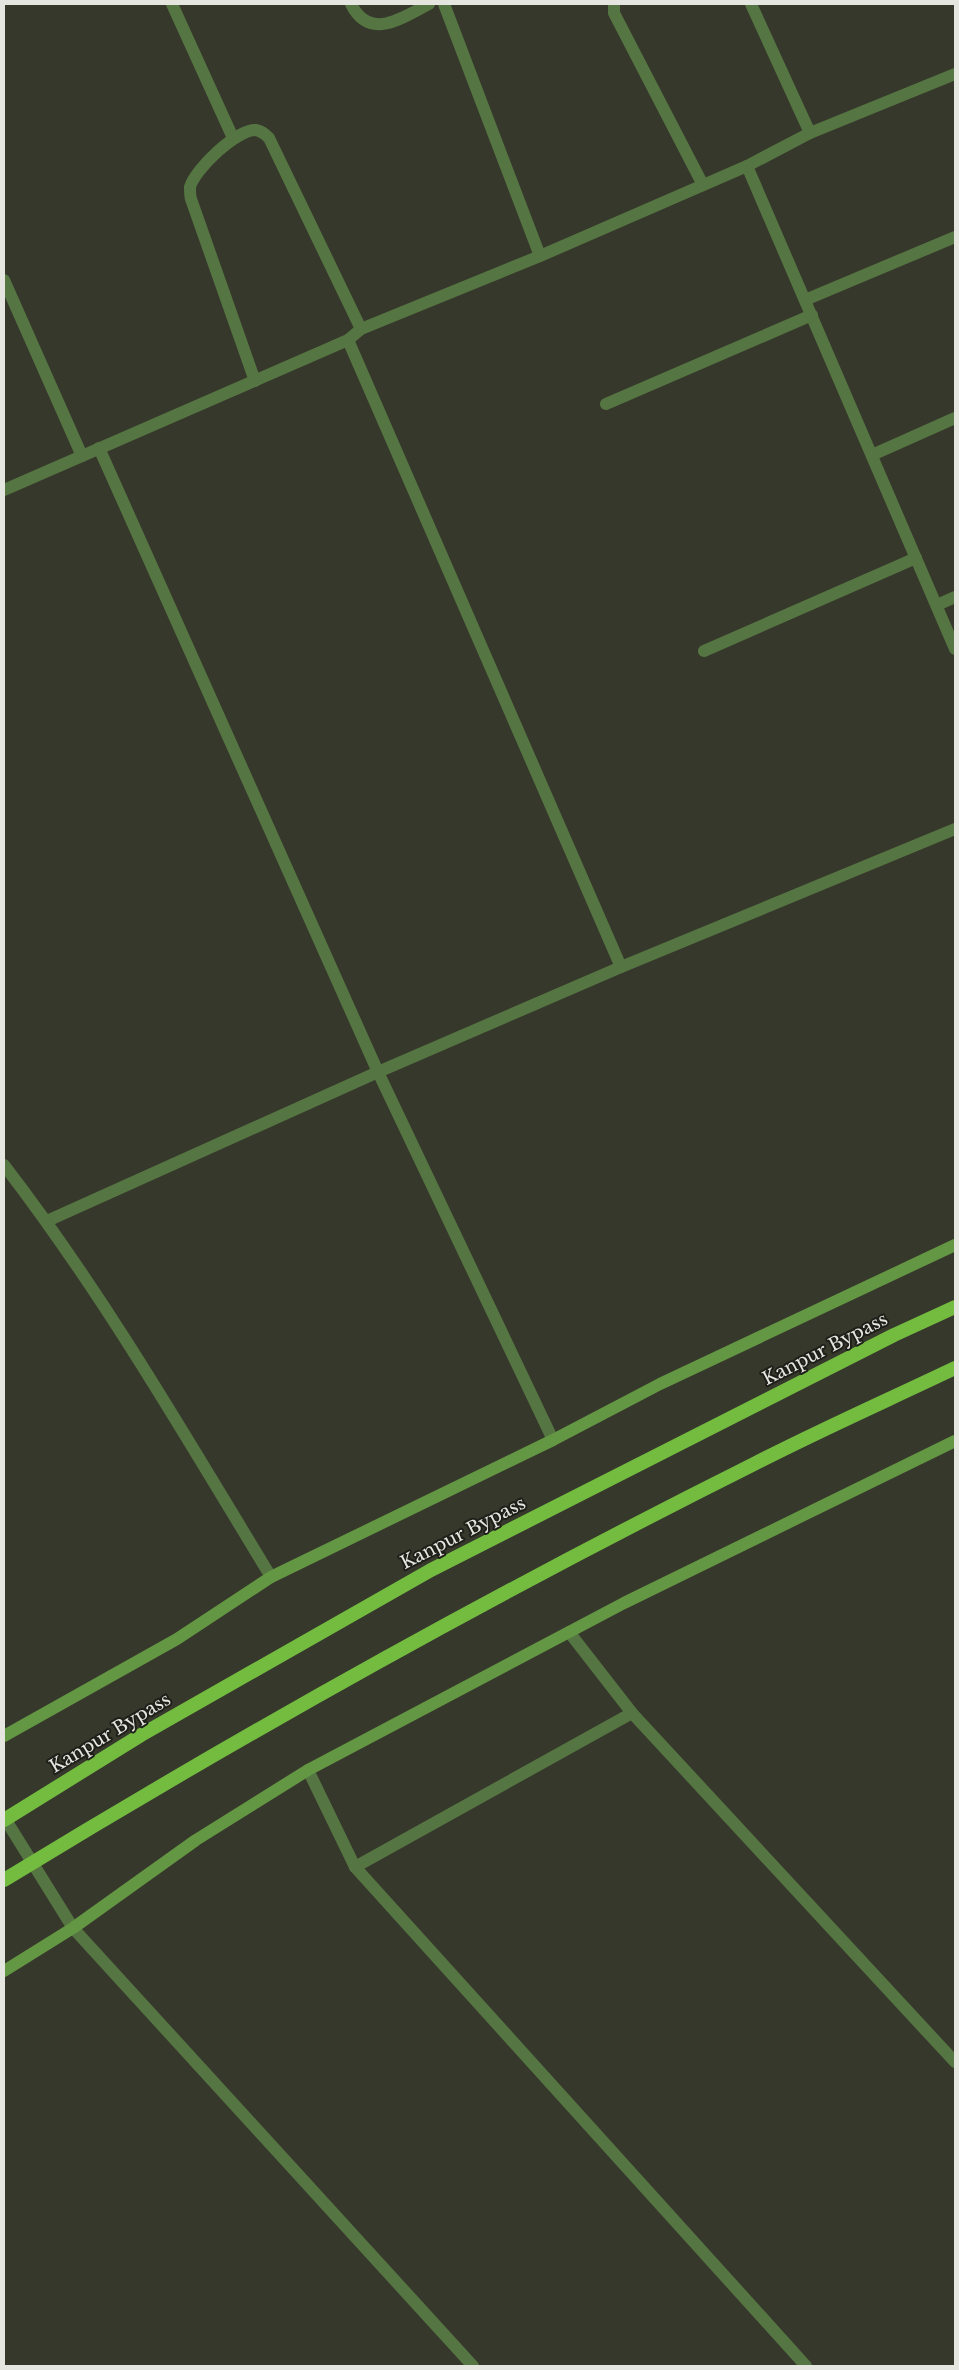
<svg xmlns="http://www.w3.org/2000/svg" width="959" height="2370" font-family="'Libre Baskerville',serif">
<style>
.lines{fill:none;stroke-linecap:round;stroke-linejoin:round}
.minor{stroke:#557542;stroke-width:12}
.tertiary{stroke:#557542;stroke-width:12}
.secondary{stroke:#649743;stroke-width:12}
.trunk-bridge{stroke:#74bc40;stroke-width:14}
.labels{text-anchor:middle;stroke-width:4;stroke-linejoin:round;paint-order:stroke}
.street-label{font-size:18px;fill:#e5e6df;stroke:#1e1f19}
</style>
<rect width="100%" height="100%" fill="#37382c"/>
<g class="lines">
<g class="minor">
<path d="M172,4L233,138"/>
<path d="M351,4C370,42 403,17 429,4"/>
<path d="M444,4L540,256"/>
<path d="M614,4V13L703,185"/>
<path d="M751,4L810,133"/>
<path d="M747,166L955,649"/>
<path d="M4,280L82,456"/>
<path d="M805,300L955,237"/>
<path d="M348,340L621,967"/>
<path d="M255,381L191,199C190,196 190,191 190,187C195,169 237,129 256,130C262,131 265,134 269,138L361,329"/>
<path d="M606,404L812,315"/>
<path d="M99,448L378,1072L553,1440"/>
<path d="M872,455L955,418"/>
<path d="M4,490L348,340L361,329L540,256L747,166L810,133L955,74"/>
<path d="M937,605L955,597"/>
<path d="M704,651L916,558"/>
<path d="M47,1221L378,1072L621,967L955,829"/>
<path d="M569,1632L632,1713L955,2062"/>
<path d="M355,1867L632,1713"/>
</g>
<g class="tertiary">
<path d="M4,1165C104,1295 186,1437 271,1577"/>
<path d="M308,1770L355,1867L806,2366"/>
<path d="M4,1817L73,1928L473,2366"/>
</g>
<g class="secondary">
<path d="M4,1736L177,1639L271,1577L553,1440L660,1384L955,1245"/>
<path d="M4,1971L73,1928L196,1840L308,1770L624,1603L955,1441"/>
</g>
<g class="trunk-bridge">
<path d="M4,1820L141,1735L431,1570L894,1335L955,1307"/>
<path d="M4,1880C248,1731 498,1592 754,1464C820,1430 888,1400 955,1368"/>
</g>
</g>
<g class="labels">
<g class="street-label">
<text transform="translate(825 1349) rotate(-27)" y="6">Kanpur Bypass</text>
<text transform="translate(463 1533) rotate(-27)" y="6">Kanpur Bypass</text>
<text transform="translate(110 1733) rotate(-31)" y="6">Kanpur Bypass</text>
</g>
</g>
<rect width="959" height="2370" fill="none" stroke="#e5e6df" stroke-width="10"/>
</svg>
